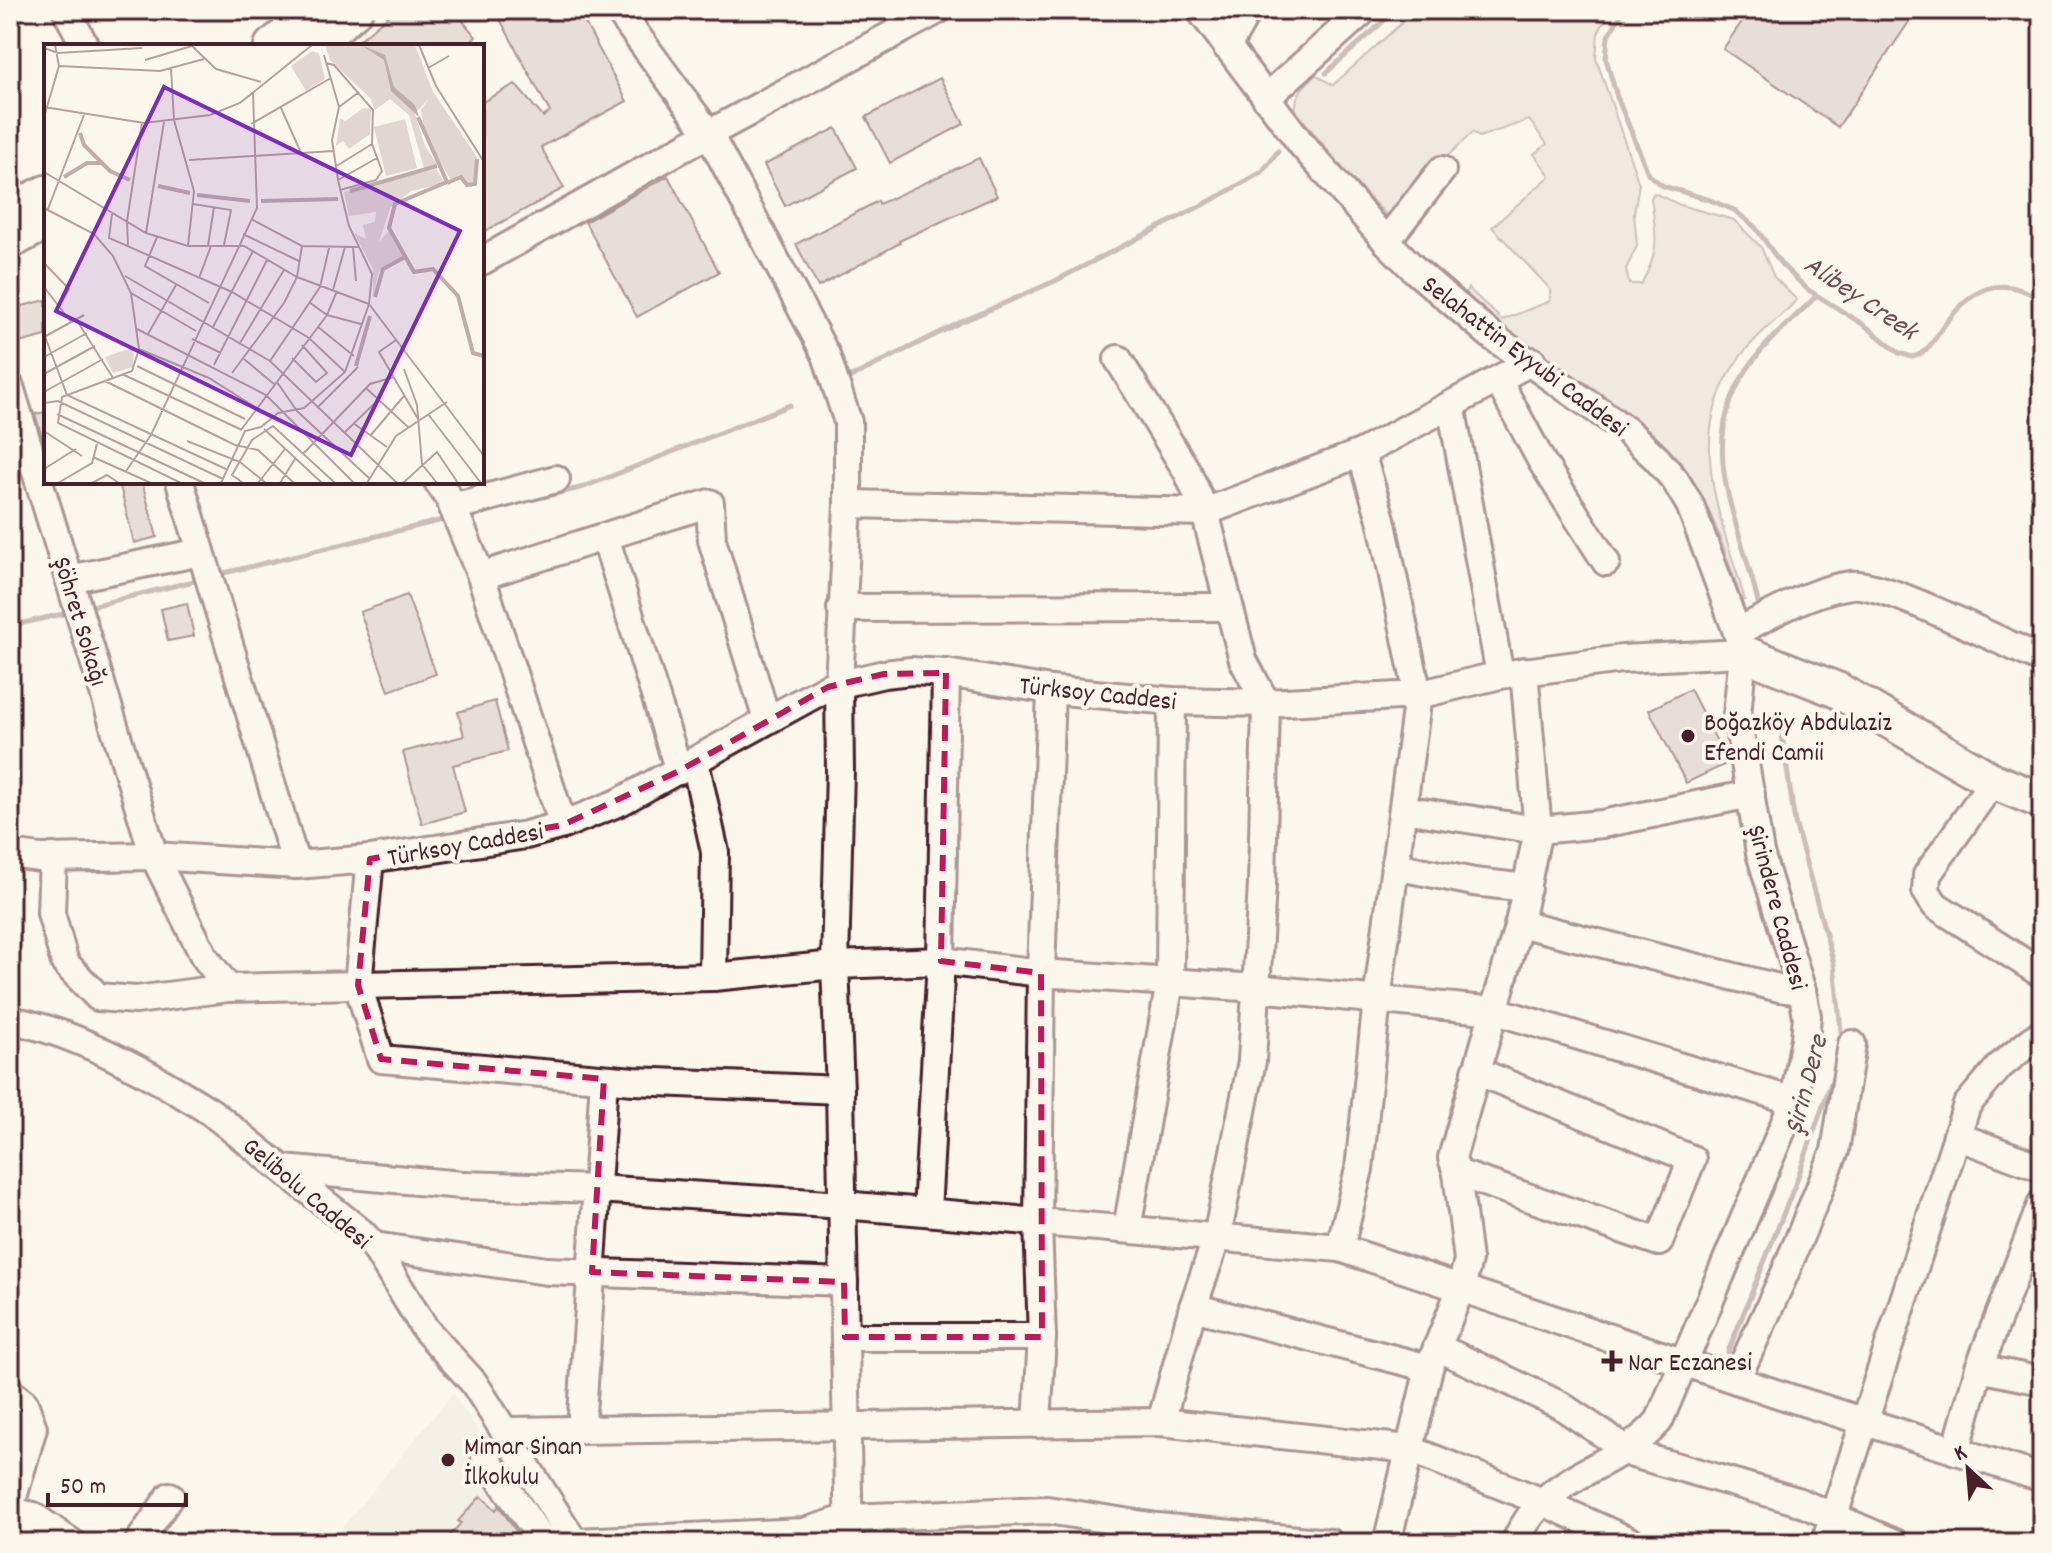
<svg xmlns="http://www.w3.org/2000/svg" width="2052" height="1553" font-family="Dekko,sans-serif">
<style>
.built{fill:#eee7de}
.green{fill:#e2d7d0;stroke:#967b7e;stroke-width:2}
.lines{fill:none;stroke-linecap:round;stroke-linejoin:round}
.stream{stroke:#907477;stroke-width:5}
.building{fill:#cfc2bc;stroke:#4a1f2b;stroke-width:2}
.minor-casing{stroke:#4a1f2b;stroke-width:32}
.major-casing{stroke:#4a1f2b;stroke-width:40}
.minor{stroke:#fbf7ec;stroke-width:26}
.major{stroke:#fbf7ec;stroke-width:34}
.marked{fill:none;stroke:#c2185b;stroke-width:6;stroke-dasharray:16 10;stroke-linejoin:round}
.poi-dot{fill:#4a1f2b;stroke:#fbf7ec;stroke-width:3}
.labels{text-anchor:middle;stroke-width:8;stroke-linejoin:round;paint-order:stroke}
.street-label{font-size:26px;fill:#4a1f2b;stroke:#fbf7ec}
.poi-label{font-size:26px;fill:#4a1f2b;stroke:#fbf7ec;text-anchor:start}
.water-label{font-size:28px;font-style:italic;fill:#6d4a51;stroke:#fbf7ec}
.inset-river{fill:none;stroke:#bfadaa;stroke-width:4}
.inset-road{fill:none;stroke:#b4a19f;stroke-width:2}
.view{fill:#7b2cbf;fill-opacity:0.15;stroke:#7b2cbf;stroke-width:4}
.inset-edge{fill:none;stroke:#4a1f2b;stroke-width:4}
</style>
<rect width="100%" height="100%" fill="#fbf7ec"/>
<filter id="ink" filterUnits="userSpaceOnUse"><feTurbulence type="fractalNoise" baseFrequency=".0125" numOctaves="2"/><feDisplacementMap in="SourceGraphic" scale="16" xChannelSelector="R" yChannelSelector="G"/><feConvolveMatrix kernelMatrix="1 2 1 2 8 2 1 2 1" color-interpolation-filters="sRGB"/></filter>
<g filter="url(#ink)">
<path class="built" d="M453,1393L544,1528L540,1543H329Z"/>
<path class="green" d="M1416,10H1609L1598,34L1596,58L1639,184L1634,213L1637,246L1626,269L1629,284H1641C1661,249 1656,236 1651,198L1654,193L1680,205L1734,220L1761,247L1774,277L1797,300C1778,319 1753,338 1737,361C1683,438 1722,520 1745,600L1742,601C1728,561 1716,518 1694,482C1655,418 1571,376 1511,334C1494,322 1479,308 1464,296L1468,288L1502,320L1550,301V289L1492,227L1550,176L1534,154L1547,144L1529,120L1479,137L1473,132L1418,184L1390,219L1347,174L1296,111C1294,94 1304,86 1316,75L1333,85Z"/>
<g class="lines">
<g class="stream">
<path d="M1624,10L1608,36L1606,59L1617,97L1649,175L1663,186L1710,200L1734,210L1755,227L1782,265L1807,289L1867,327L1899,353L1912,357C1927,354 1934,340 1942,328C1971,289 1998,272 2042,300"/>
<path d="M1326,73L1396,10"/>
<path d="M847,379L959,323L1055,281L1216,198L1262,172L1278,151"/>
<path d="M522,502L584,487L790,405"/>
<path d="M224,573L447,519"/>
<path d="M1758,602C1738,513 1690,441 1756,357C1773,334 1797,317 1816,296"/>
<path d="M92,606L194,581"/>
<path d="M10,626L63,614"/>
<path d="M1780,721L1795,823L1834,964L1842,1040"/>
<path d="M1728,1352L1795,1185L1837,1066"/>
</g>
</g>
<g class="building">
<path d="M395,10H454L476,37L466,46H352Z"/>
<path d="M495,10H578L627,101L541,147L564,188L482,233V102L515,84L543,117L550,112Z"/>
<path d="M1750,10H1917L1838,127L1723,49Z"/>
<path d="M940,78L964,124L890,163L866,117Z"/>
<path d="M836,128L857,168L785,206L764,165Z"/>
<path d="M979,158L997,196L899,241L900,243L818,287L796,244L878,201L879,204Z"/>
<path d="M668,176L719,272L637,317L585,222Z"/>
<path d="M46,300V336L15,344L10,323V309Z"/>
<path d="M46,412V450L35,414Z"/>
<path d="M119,482H142L157,537L134,543Z"/>
<path d="M407,595L436,674L389,691L360,612Z"/>
<path d="M187,603L194,636L168,641L161,609Z"/>
<path d="M1690,689L1728,763L1686,783L1649,710Z"/>
<path d="M495,701L508,751L453,765L465,812L422,824L403,752L464,736L458,712Z"/>
<path d="M481,1496L496,1510L499,1506L522,1540L519,1543H443L461,1523L458,1521Z"/>
</g>
<g class="lines">
<defs>
<g id="minor">
<path d="M66,10L85,46"/>
<path d="M618,10L709,134L826,355L848,422V504L839,684L840,770L835,965L840,1090L849,1543"/>
<path d="M1200,10L1303,146L1386,241L1416,271L1493,337L1627,431L1657,459L1675,480L1690,505L1737,632L1743,653L1737,715L1760,853L1802,991L1807,1016L1805,1038L1794,1101L1659,1421C1615,1472 1546,1470 1515,1543"/>
<path d="M1227,47L1248,10"/>
<path d="M1266,98L1364,10"/>
<path d="M1386,241L1442,170"/>
<path d="M482,261L697,140L938,10"/>
<path d="M1118,359L1188,473L1205,512L1243,660L1266,703L1262,884L1252,1061L1217,1237L1193,1307L1161,1422"/>
<path d="M1498,380L1542,462L1606,562"/>
<path d="M10,387L154,856L204,956L228,988"/>
<path d="M1451,405L1500,675"/>
<path d="M180,482L296,865"/>
<path d="M438,482L449,498L481,576L563,825"/>
<path d="M848,504L1205,512L1361,453L1532,361"/>
<path d="M453,507L556,479"/>
<path d="M605,537L679,771"/>
<path d="M481,576L710,503L712,540L767,720"/>
<path d="M69,579L201,552"/>
<path d="M841,608L1228,607"/>
<path d="M1737,632C1773,614 1811,590 1851,585C1885,581 2003,644 2042,659"/>
<path d="M695,762L715,852L713,977"/>
<path d="M1993,781L1927,875L1926,891L1935,905L2042,974"/>
<path d="M1403,809L1538,830L1602,824L1751,794"/>
<path d="M10,854L40,858L154,856L296,865L370,859L526,835L563,825L620,802L828,687L884,674L911,671L946,673L1051,690L1172,701L1266,703L1418,695L1500,675L1622,659L1743,653"/>
<path d="M53,857L51,913L65,963L98,997L136,1000L228,988L713,977L835,965L941,961L1041,973L1256,988L1496,1011L1794,1101"/>
<path d="M370,859L358,985L381,1059L634,1081L840,1090"/>
<path d="M1395,866L1474,882L1527,888"/>
<path d="M1519,923L1779,988L1802,991"/>
<path d="M10,1020C75,1031 156,1077 211,1112L362,1233L374,1246L425,1329L474,1383L575,1543"/>
<path d="M1957,1136L2042,1168"/>
<path d="M283,1169L462,1185L597,1189L843,1205L1340,1248L1781,1395L2042,1478"/>
<path d="M1457,1173L1659,1242L1692,1159L1476,1071"/>
<path d="M927,1212L941,961L946,673"/>
<path d="M1127,1229L1170,982L1172,701"/>
<path d="M374,1246L547,1271L844,1282"/>
<path d="M1340,1248L1359,1169L1377,1000L1418,695L1381,519L1361,453"/>
<path d="M1193,1307L1429,1368"/>
<path d="M845,1337H1042"/>
<path d="M1437,1347L1560,1405L1633,1454L1797,1501L1895,1543"/>
<path d="M1979,1368L2042,1381"/>
<path d="M1736,1380L1785,1273L1835,1151L1852,1044"/>
<path d="M10,1392L24,1403L33,1428L10,1508"/>
<path d="M1037,1424L1042,1337L1038,1222L1041,973L1051,690"/>
<path d="M581,1430L604,1079"/>
<path d="M506,1431L1161,1422L1409,1449L1543,1502L1634,1543"/>
<path d="M1956,1451L1979,1368L2042,1203"/>
<path d="M485,1457L540,1537L553,1543L804,1532L849,1518L1047,1510L1157,1527L1330,1543"/>
<path d="M10,1511L33,1516L72,1543"/>
<path d="M13,1543L33,1516"/>
<path d="M138,1543L170,1496"/>
<path d="M1387,1543L1429,1368L1461,1288L1468,1260L1457,1173L1452,1158L1519,923L1538,830L1524,671"/>
<path d="M1825,1543L1967,1105L2000,1066L2042,1032"/>
</g>
<g id="major">
<path d="M272,46L318,10"/>
<path d="M312,46L355,10"/>
<path d="M10,211L46,193"/>
<path d="M10,241L46,222"/>
<path d="M1743,653L1837,690L1993,781L2042,801"/>
</g>
</defs>
<use href="#minor" class="minor-casing"/>
<use href="#major" class="major-casing"/>
<use href="#minor" class="minor"/>
<use href="#major" class="major"/>
</g>
</g>
<path d="M0 0H2052V1553H0ZM946,673L941,961L1041,973L1042,1337H845L844,1282L592,1272L604,1079L381,1059L358,985L370,859L563,825L679,771L828,687L884,674Z" fill="#fbf7ec" fill-opacity=".55" fill-rule="evenodd"/>
<path class="marked" d="M946,673L941,961L1041,973L1042,1337H845L844,1282L592,1272L604,1079L381,1059L358,985L370,859L563,825L679,771L828,687L884,674Z"/>
<g class="poi-dot">
<circle cx="1688" cy="736" r="8"/>
<path d="M1608 1349h8v8h8v8h-8v8h-8v-8h-8v-8h8z"/>
<circle cx="448" cy="1460" r="8"/>
</g>
<g class="labels">
<g class="street-label">
<text transform="translate(1526 355) rotate(37)" y="9">Selahattin Eyyubi Caddesi</text>
<text transform="translate(82 621) rotate(73)" y="9">Şöhret Sokağı</text>
<text transform="translate(1098 692) rotate(6)" y="9">Türksoy Caddesi</text>
<text transform="translate(465 843) rotate(-10)" y="9">Türksoy Caddesi</text>
<text transform="translate(1779 907) rotate(75)" y="9">Şirindere Caddesi</text>
<text transform="translate(308 1192) rotate(40)" y="9">Gelibolu Caddesi</text>
</g>
<g class="poi-label">
<text x="1704" y="730">Boğazköy Abdulaziz<tspan x="1704" dy="30">Efendi Camii</tspan></text>
<text x="1628" y="1370">Nar Eczanesi</text>
<text x="464" y="1454">Mimar Sinan<tspan x="464" dy="30">İlkokulu</tspan></text>
</g>
<g class="water-label">
<text transform="translate(1862 296) rotate(34)" y="10">Alibey Creek</text>
<text transform="translate(1804 1084) rotate(-75)" y="10">Şirin Dere</text>
</g>
</g>
<g transform="translate(44 44)">
<rect width="440" height="440" fill="#fbf7ec"/>
<path d="M281,1H371L389,48L433,113L431,139L424,140L415,131L407,136L382,95L377,66L385,54L371,70L381,102L393,120L380,125L365,71L346,55L331,66L327,55L286,16ZM268,7L275,9L281,35L262,47L247,22ZM320,64L327,65L326,90L305,105L299,97L292,102L296,74L301,77ZM361,75L373,124L342,132L330,83ZM392,125L401,139L367,147L346,164L335,198L345,187L355,197L358,213L335,227L329,252V225L310,189L322,195L319,181L331,178L332,168L305,172L300,148ZM90,303L89,323L69,329L61,313Z" fill="#e2d7d0"/>
<path d="M317,1L341,11L350,43L371,61L375,73L347,47L340,16Z" fill="#bfadaa"/>
<path class="inset-river" d="M374,73L403,138L351,160L345,184L370,228L389,225L414,252L429,309L440,312M36,89L40,101L66,127L86,136M20,133L43,119H58M403,139L417,133L423,141L431,140L433,115M114,142L146,149M306,147L393,122M153,151L206,157M217,157L294,155M331,253L339,225L361,213M312,322L326,272"/>
<path class="inset-road" d="M147,1L172,25L217,38M375,1L392,42L440,118M0,4L14,9L98,4M101,16L148,2M282,19L290,21L329,66L328,100L338,127L332,136L296,146M15,22L116,27L160,15M127,24L130,76L150,147L144,202M384,24L405,12M0,63L100,79L166,71L196,59L268,1M295,63L315,48M237,64L258,111M0,73L15,22L11,1M207,80L287,34M145,116L289,107M291,123L328,100M0,128L102,189L144,202H200L253,233L325,260M294,136L333,114M149,160L187,166L180,201M0,164L50,190L69,212L87,249L95,305L88,327L18,353L14,379L137,439M4,165L40,71M68,170L65,194L188,248L265,294L301,328M207,175L258,202L315,203M102,189L120,78M199,190L255,217M113,193L101,222L165,259M84,202L83,177L98,79M164,202L170,163M309,203L312,237M0,219L25,245L16,261M81,232L226,317L353,439M155,234L167,202M0,243L27,278M289,246L301,203M87,249L152,287M265,258L283,271L317,280M325,260L440,412M32,275L69,334M169,283L209,207M274,283L310,312M93,285L222,351L310,439M0,290L23,351L184,426M104,290L132,241M0,293L40,271M148,295L177,309M352,296L335,308L374,375M196,299L240,226M95,305L165,334L211,363M0,313L43,289M248,314L272,338L283,329L258,301M200,315L230,340M226,317L276,243L285,204M170,321L223,216M93,322L201,375M360,325L373,361L378,420L393,439M188,329L240,259L253,233L258,202M0,330L51,302M78,330L198,386M61,337L191,401L214,406L250,439M233,338L253,367L326,435M322,344L364,383M0,348L59,315M0,359L14,357L179,435M273,364L314,323M13,370L160,439M384,370L437,439M309,379L343,403M220,385L278,439M197,386L283,271L293,247M0,387L38,412M300,389L334,356M326,392L360,352M143,397L196,418L222,439M259,410L326,340L350,333M49,413L107,439M0,425L32,405M82,427L107,391L213,164L209,49M14,439L48,419L53,400M48,439L63,431L75,439M177,439L201,387L217,383L234,369L260,364L301,328L325,260L328,230L305,182L294,136L288,96L295,63L280,11M199,439L188,431L208,396L229,382L291,439M214,439L241,405M236,439L251,415M323,439L352,392L403,358M359,439L393,408L414,439"/>
<path class="view" d="M120,43L416,187L307,411L12,267Z"/>
<rect width="440" height="440" class="inset-edge"/>
</g>
<rect width="2052" height="1553" fill="none" stroke="#fbf7ec" stroke-width="40"/>
<rect x="20" y="20" width="2012" height="1513" fill="none" stroke="#4a1f2b" stroke-width="3" filter="url(#ink)"/>
<g transform="translate(1968 1469) rotate(334)" stroke="#fbf7ec" stroke-width="6" paint-order="stroke">
<path d="M0-6L14 30L0 20L-14 30Z" fill="#4a1f2b"/>
<text y="-12" font-size="22" font-weight="bold" text-anchor="middle" fill="#4a1f2b">K</text>
</g>
<path d="M48 1493v12h138v-12" fill="none" stroke="#4a1f2b" stroke-width="4"/>
<text x="60" y="1493" font-size="24" fill="#4a1f2b" stroke="#fbf7ec" stroke-width="6" paint-order="stroke">50 m</text>
</svg>
